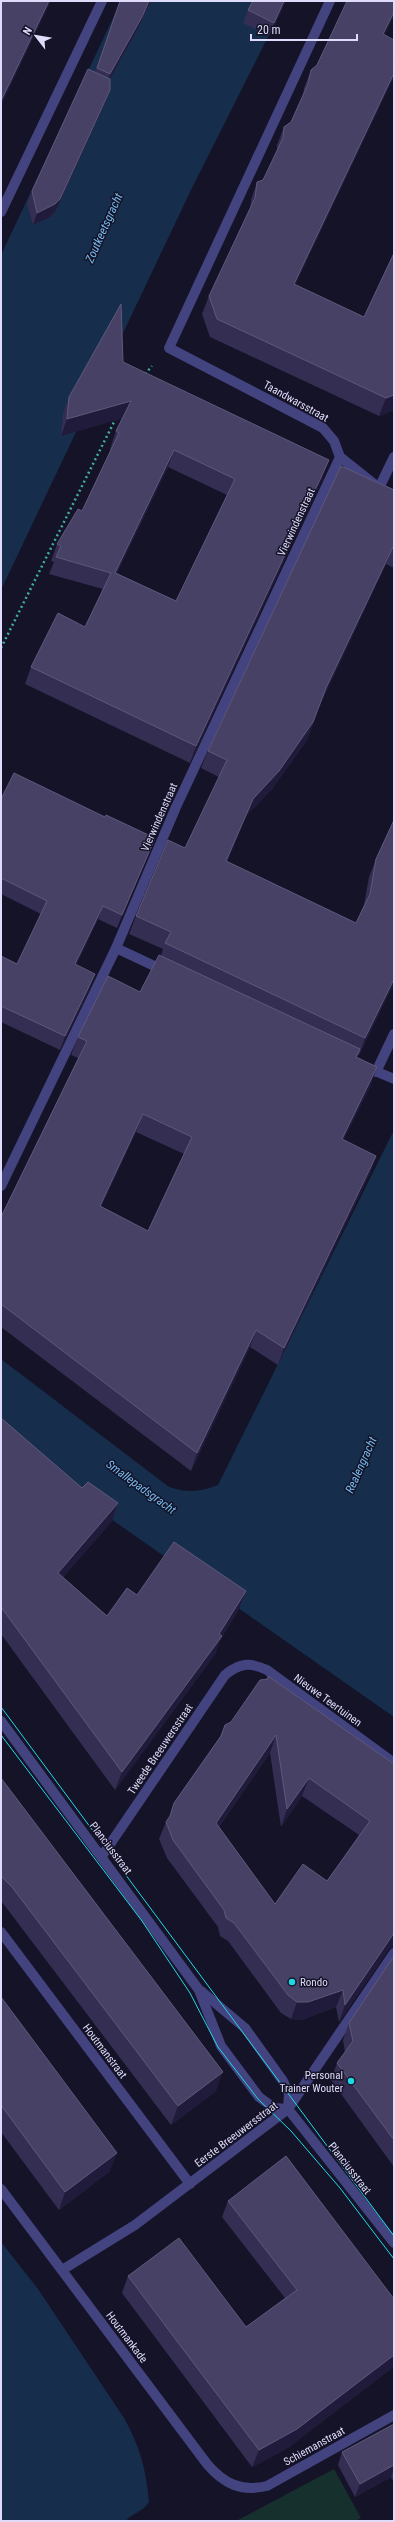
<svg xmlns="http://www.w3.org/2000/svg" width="395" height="2522" font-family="'Roboto Condensed',sans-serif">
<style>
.green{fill:#16302e}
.water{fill:#172d4c}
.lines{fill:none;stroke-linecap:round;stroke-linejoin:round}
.path{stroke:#3eaea3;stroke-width:2.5;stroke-dasharray:2 3;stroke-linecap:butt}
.minor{stroke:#434380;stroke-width:10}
.tram{stroke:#1dd9e6;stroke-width:1}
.wall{fill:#342e53;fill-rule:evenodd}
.shaded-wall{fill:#201b3a}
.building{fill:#464165;stroke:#5e597c;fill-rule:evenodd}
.poi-dot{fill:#1dd9e6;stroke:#151327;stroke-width:1.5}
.labels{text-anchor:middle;stroke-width:3;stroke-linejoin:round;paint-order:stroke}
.street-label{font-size:11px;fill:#dfdcfb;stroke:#151327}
.poi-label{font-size:11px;fill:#dfdcfb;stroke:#151327;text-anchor:start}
.water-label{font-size:12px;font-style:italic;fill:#76bcf0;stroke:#151327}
</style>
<rect width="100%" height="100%" fill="#151327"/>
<path class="green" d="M334,2469L361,2518L355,2521H236Z"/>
<g class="water">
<path d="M121,1H286L191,190L1,590V255Z"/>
<path d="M394,1130V1717L1,1442V1359L169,1487C188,1493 200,1492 218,1485Z"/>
<path d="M1,2242L38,2289L124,2418C140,2447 146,2469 149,2502L144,2508L127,2519L128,2521H1Z"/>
</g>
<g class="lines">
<g class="path">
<path d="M145,374L152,366"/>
<path d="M1,648L116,418"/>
</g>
<g class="minor">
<path d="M330,1L169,348L323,428L334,441L340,457L379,488L394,495"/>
<path d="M1,212L102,1"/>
<path d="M379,488L394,457"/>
<path d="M116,948L165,971"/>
<path d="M363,1066L394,1079"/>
<path d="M376,1072L394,1034"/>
<path d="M1,1186L116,948L176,807L340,457"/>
<path d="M1,1721L199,1990L221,2046L259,2097L274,2108L288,2109"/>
<path d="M102,1856L225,1675C239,1663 250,1662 267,1670L394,1763"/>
<path d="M1,1932L190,2184"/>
<path d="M201,1991L245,2028L283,2081L289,2094L288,2109L394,2243"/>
<path d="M1,2189L207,2464C224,2484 241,2492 267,2486L394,2415"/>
<path d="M62,2270L135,2225L288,2109L394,1953"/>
</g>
<g class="tram">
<path d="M1,1707L394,2236"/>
<path d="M1,1735L142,1921L190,1993L218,2047L258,2099L291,2131L340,2188L394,2259"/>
</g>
</g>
<g class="wall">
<path d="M120,1H151L138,28L110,79L105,103L55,212L50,217L33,225L27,204L32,191L95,72L114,17Z"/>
<path d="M253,1H286L269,36L243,23L248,10Z"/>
<path d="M385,35L394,76L295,285L364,317L394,253V410L379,416L210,337L202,314L209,296L250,209L251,200L257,182L263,180L277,151V145L284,127L291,122L303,96L304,88L311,70Z"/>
<path d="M123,362L323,477L190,763L25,684L31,667L85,627L103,589L49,574L54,562L51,561L57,544L82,511L111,449H110L116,431L122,418L61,436L63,414L69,397ZM168,467L227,495L176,601L117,573Z"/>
<path d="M394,490V568L386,564L320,705L307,740L272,789L246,816L227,862L356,923L364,905L369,877L376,859L394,820V983L359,1055H358L357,1057L371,1085L343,1140L376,1156L370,1173L278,1365L250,1347L191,1471L1,1327V1217L78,1058L71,1055L78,1037L140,992L161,955L163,949L129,934L136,916L185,848L219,777L201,768L208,751ZM136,1132L184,1154L148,1231L101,1207Z"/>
<path d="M1,799L105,817L155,838L150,852L117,928L98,919L76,965L90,988L60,1050L1,1022V956L17,964L41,914L1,894Z"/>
<path d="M1,1418L82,1488L118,1503L112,1521L63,1577L107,1616L137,1595L246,1591L239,1609L220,1640L215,1654L115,1790L1,1634Z"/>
<path d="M268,1676L394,1764L389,1949L339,2022L336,2007L301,2020L291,2019L281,2013L228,1941L220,1936L218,1927L167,1858L159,1839L166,1822L169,1818L174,1803L220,1737L225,1725L231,1722L266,1679ZM270,1753L281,1827L302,1796L359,1835L327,1881L275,1904L219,1827Z"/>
<path d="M1,1778L216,2091L171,2125L5,1906L1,1901Z"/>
<path d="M394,1956V2167L331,2080L337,2063L345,2052L343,2040L349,2023Z"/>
<path d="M1,1997L110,2171L59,2210L1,2132Z"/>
<path d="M228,2201L394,2299L291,2446L252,2467L122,2293L128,2276L246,2327L285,2298L222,2217Z"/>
<path d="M394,2424V2483L391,2477L355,2497L338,2465L342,2452Z"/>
</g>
<g class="shaded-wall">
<path d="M49,1H51L1,106V101Z"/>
<path d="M149,1H151L138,28L106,86L110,74Z"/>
<path d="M284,1H286L269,36L274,23Z"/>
<path d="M394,12V16L377,52L383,34Z"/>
<path d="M394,73V76L287,302L294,284Z"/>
<path d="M110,90L105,103L55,212L50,217L33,225L37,213Z"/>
<path d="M394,395V410L379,416L386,398Z"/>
<path d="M131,401L124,418L61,436L67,419Z"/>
<path d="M174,450L168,467L109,590L115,573Z"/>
<path d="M329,460L323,477L190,763L196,746Z"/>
<path d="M393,547L386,564L320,705L307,740L272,789L246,816L220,879L226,861L253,799Z"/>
<path d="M155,838L150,852L117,928L122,915Z"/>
<path d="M103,906L98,919L70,978L75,964Z"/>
<path d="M95,974L90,988L60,1050L65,1036Z"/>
<path d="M394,979V983L359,1055L365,1038Z"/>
<path d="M377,1067L371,1085L335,1157L342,1139Z"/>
<path d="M143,1114L136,1132L93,1224L100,1206Z"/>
<path d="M376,1156L370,1173L278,1365L284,1348Z"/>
<path d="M256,1330L250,1347L191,1471L197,1453Z"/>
<path d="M118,1503L112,1521L51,1591L58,1573Z"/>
<path d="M246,1591L239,1609L220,1640L215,1654L115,1790L122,1772L219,1634Z"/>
<path d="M276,1735L270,1753L209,1841L216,1823Z"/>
<path d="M309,1778L302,1796L281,1827L287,1809Z"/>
<path d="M394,1933V1947L389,1949L339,2022L345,2005Z"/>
<path d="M343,1990L336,2007L301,2020L291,2019L297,2002Z"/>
<path d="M223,2072L216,2091L171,2125L178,2106Z"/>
<path d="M117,2153L110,2171L59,2210L65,2192Z"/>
<path d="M394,2355V2367L291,2446L252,2467L259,2450Z"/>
<path d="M394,2465V2468L391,2477L355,2497L360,2484Z"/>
</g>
<g class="building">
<path d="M1,1H49L1,101Z"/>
<path d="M120,1H149L143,15L110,74L97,68Z"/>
<path d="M253,1H284L274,23L248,10Z"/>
<path d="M347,1H394V12L383,34L394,40V55L393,57H394V73L294,284L364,317L394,253V395L386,398L217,319L209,296L255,198L257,182L263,180L283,138L284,127L291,122L308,84L311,70L317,65Z"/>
<path d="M88,69L110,79V90L60,199L55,204L37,213L32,191Z"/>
<path d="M121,304L123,362L329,460L196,746L31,667L58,613L85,627L111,573L56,557L61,546L57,544L78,509L82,511L119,433L116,431L131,401L67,419L69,397ZM174,450L235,479L176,601L115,573Z"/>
<path d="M341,466L394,490V547H393L326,688L313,722L279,771L253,799L226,861L356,923L370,894L376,859L394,820V979L365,1038L165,943L171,932L136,916L168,840L185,848L227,760L208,751Z"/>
<path d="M14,773L105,817L106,815L155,838L122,915L103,906L75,964L95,974L65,1036L1,1006V956L17,964L47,901L1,878V799Z"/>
<path d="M159,955L360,1049L356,1057L377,1067L342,1139L376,1156L284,1348L256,1330L197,1453L1,1304V1217L87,1041L78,1037L108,976L140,992ZM143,1114L192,1137L148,1231L100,1206Z"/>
<path d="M1,1418L82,1488L88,1482L118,1503L58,1573L107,1616L127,1588L137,1595L174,1542L246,1591L219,1634L222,1636L122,1772L1,1607Z"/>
<path d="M268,1676L394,1764V1933L345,2005L343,1990L308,2002H297L288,1995L234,1923L226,1918L224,1910L173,1840L166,1822L170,1816L174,1803L221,1736L225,1725L231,1722L260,1680L268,1679ZM276,1735L287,1809L309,1778L370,1821L327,1881L303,1864L275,1904L216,1823Z"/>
<path d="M1,1778L223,2072L178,2106L12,1887L1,1876Z"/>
<path d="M394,1956V2140L337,2063L353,2041L349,2023Z"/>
<path d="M1,1997L117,2153L65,2192L1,2105Z"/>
<path d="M286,2156L394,2299V2355L297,2429L259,2450L128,2276L179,2238L246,2327L297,2290L228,2201Z"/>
<path d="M394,2424V2465L360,2484L342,2452Z"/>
</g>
<g class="poi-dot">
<circle cx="292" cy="1982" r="4"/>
<circle cx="351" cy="2081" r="4"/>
</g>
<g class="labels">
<g class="street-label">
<text transform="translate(296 401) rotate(29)" y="4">Taandwarsstraat</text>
<text transform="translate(296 522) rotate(-65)" y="4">Vierwindenstraat</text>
<text transform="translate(159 817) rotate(-66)" y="4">Vierwindenstraat</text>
<text transform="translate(328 1700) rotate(36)" y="4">Nieuwe Teertuinen</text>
<text transform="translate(160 1749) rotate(-56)" y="4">Tweede Breeuwersstraat</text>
<text transform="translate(111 1848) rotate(53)" y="4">Planciusstraat</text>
<text transform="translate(105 2051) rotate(53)" y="4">Houtmanstraat</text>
<text transform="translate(236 2134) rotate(-37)" y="4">Eerste Breeuwersstraat</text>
<text transform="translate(350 2168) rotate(52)" y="4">Planciusstraat</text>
<text transform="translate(127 2337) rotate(53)" y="4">Houtmankade</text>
<text transform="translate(314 2446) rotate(-29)" y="4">Schiemanstraat</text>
</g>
<g class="poi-label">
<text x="300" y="1986">Rondo</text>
<text x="343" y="2079" text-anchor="end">Personal<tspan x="343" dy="13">Trainer Wouter</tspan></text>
</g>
<g class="water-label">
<text transform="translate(104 228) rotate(-66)" y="4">Zoutkeetsgracht</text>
<text transform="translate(361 1465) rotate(-66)" y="4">Realengracht</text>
<text transform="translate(141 1487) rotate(36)" y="4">Smallepadsgracht</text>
</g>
</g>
<rect width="395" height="2522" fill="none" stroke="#dfdcfb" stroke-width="4"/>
<g transform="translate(36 36) rotate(301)" stroke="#151327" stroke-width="3" paint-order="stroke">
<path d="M0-3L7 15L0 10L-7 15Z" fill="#dfdcfb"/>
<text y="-6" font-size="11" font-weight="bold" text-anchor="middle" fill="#dfdcfb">N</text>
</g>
<path d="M251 34v6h106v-6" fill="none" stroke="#dfdcfb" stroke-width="2"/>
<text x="257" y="34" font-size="12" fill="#dfdcfb" stroke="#151327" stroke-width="3" paint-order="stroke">20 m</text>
</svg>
